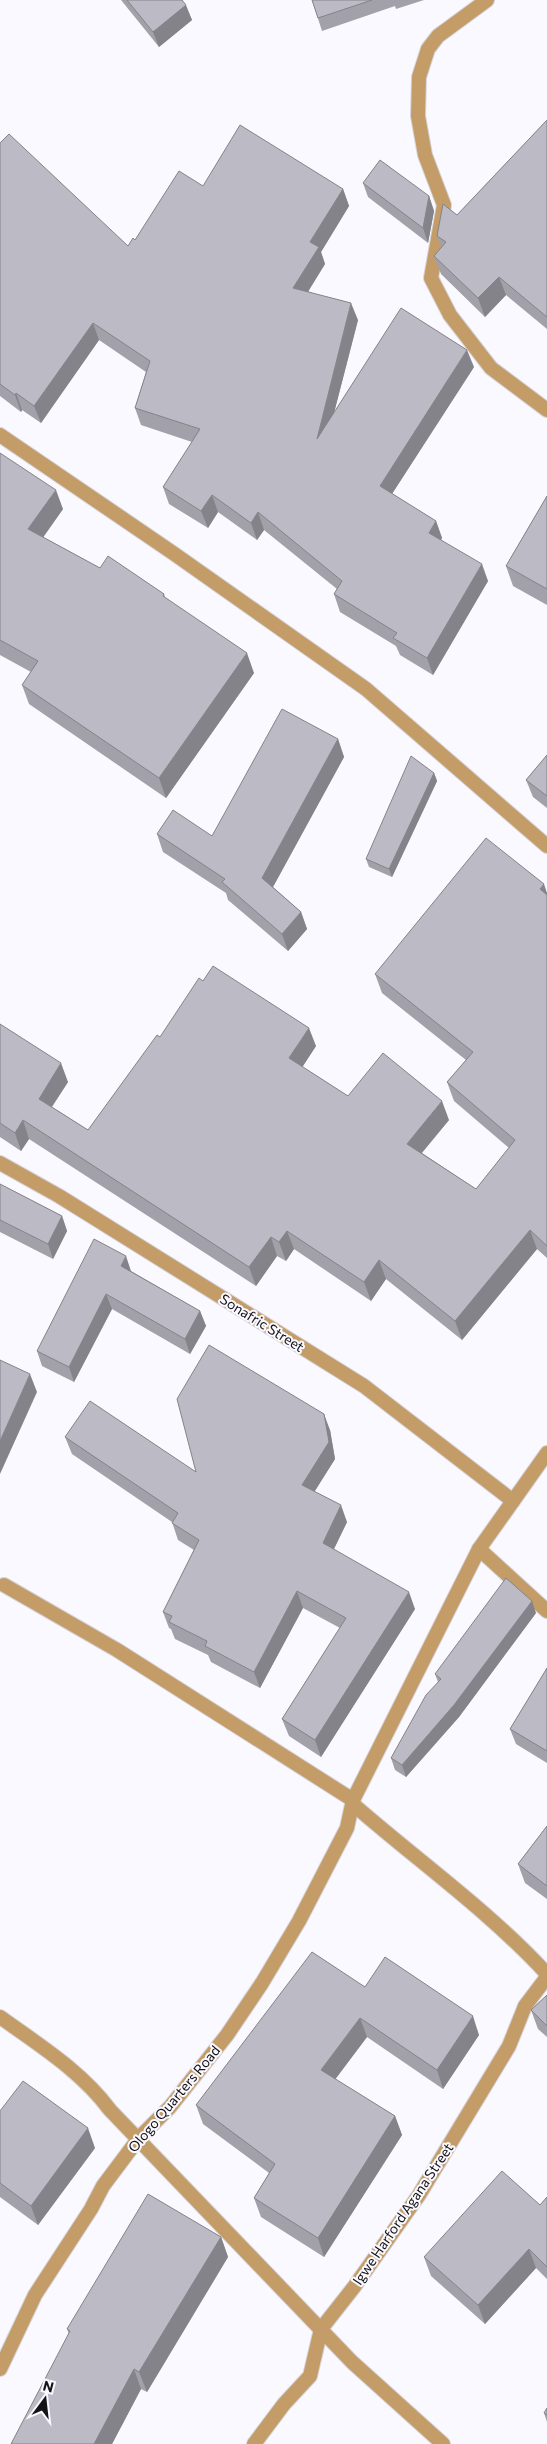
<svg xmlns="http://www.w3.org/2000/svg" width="547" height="2444" font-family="Commissioner,sans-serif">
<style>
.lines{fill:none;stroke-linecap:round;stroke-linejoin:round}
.minor-casing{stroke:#d5d4da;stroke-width:16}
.minor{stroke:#c39c67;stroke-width:14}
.wall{fill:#a2a1a9}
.shaded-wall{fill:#84838a}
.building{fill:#bcbbc5;stroke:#84838a}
.labels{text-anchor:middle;stroke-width:4;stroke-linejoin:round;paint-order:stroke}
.street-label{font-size:14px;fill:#141417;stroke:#faf9ff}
</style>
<rect width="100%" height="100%" fill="#faf9ff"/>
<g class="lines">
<defs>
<g id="minor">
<path d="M487,0L438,36L428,49L419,77L418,116L425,155L444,205L431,278L450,315L491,368L547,410"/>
<path d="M0,435L173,553L366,689L547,846"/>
<path d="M0,1163L59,1196L364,1386L513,1501"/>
<path d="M479,1549L547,1611"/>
<path d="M4,1585L117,1650L353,1800L354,1805C418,1861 489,1911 547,1974"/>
<path d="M0,2017C39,2045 81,2071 110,2110L352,2362L443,2444"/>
<path d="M0,2369L35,2295L91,2209L103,2186L139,2138L170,2107L227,2035L262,1983L299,1921L347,1828L353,1800L479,1549L547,1453"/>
<path d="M254,2444L284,2404L310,2376L321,2329L354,2287L419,2195L509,2046L525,2006L547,1977"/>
</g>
</defs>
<use href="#minor" class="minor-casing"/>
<use href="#minor" class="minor"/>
</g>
<g class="wall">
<path d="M121,0H182L192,20L159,47Z"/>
<path d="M312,0H424L396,9L395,6L322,31Z"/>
<path d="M547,120V329L506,295L485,317L441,274L434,256L441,247L437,236Z"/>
<path d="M0,143L128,246L203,186L343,189L349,206L321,252L325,264L308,291L358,320L334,412L474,367L392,494L436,521L442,538L441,540L488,581L433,675L400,655L396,646L340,612L334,594L337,589L264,530L257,540L218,512L208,528L169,504L163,487L192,442L141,425L135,408L146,372L99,340L41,423L22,410L21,412L0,396Z"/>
<path d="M363,183L429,196L434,211L428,243L368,197Z"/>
<path d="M0,453L63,509L43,537L100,568L164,594L165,597L254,673L166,798L29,704L22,685L31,672L0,655Z"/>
<path d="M547,496V605L513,586L506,566Z"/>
<path d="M338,739L344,757L273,887L301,912L307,929L288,951L228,900L226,893L163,852L157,834L212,836Z"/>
<path d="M547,755V808L533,797L526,780Z"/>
<path d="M434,773L437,781L392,877L369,867L366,859Z"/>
<path d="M547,893V1258L537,1249L462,1340L386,1279L371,1301L294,1249L286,1261L277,1256L256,1286L29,1139L21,1151L0,1137V1024L68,1082L52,1107L88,1130L160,1037L316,1046L302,1067L348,1096L449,1120L422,1153L476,1189L509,1148L454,1101L447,1082L466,1060L382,993L375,974Z"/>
<path d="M0,1184L62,1216L67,1231L53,1259L0,1232Z"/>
<path d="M131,1271L200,1311L206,1326L190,1354L112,1309L74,1382L42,1366L37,1351Z"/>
<path d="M330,1430L335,1459L314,1492L347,1522L334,1549L415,1609L321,1757L289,1736L282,1719L340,1628L303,1608L260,1688L211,1662L208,1655L175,1639L171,1629L169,1628L163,1612L194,1550L178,1540L172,1522L72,1454L65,1437L196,1472Z"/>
<path d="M536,1613L459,1717L406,1777L395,1770L391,1758L438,1682L435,1674Z"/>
<path d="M547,1668V1763L516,1744L510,1729Z"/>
<path d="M547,1826V1899L525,1883L518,1864Z"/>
<path d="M365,1987L479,2035L443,2089L367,2037L335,2079L395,2116L402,2135L324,2257L261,2217L254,2198L269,2173L203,2124L196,2105Z"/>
<path d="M547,1995V2037L538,2029L531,2010Z"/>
<path d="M0,2111L95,2148L38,2225L0,2197Z"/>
<path d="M547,2197V2279L536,2268L485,2324L431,2276L424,2257L540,2205Z"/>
<path d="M221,2237L228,2257L147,2392L141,2389L112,2444H11L69,2334L67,2329Z"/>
<path d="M547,2408V2422L544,2413Z"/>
</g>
<g class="shaded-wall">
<path d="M186,5L192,20L159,47L153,32Z"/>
<path d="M343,189L349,206L321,252L325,264L300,305L293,288L310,242Z"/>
<path d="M429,196L434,211L428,243L423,228Z"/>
<path d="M499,277L506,295L485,317L478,298Z"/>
<path d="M351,303L358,320L323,456L317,439Z"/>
<path d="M93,323L99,340L41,423L34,406Z"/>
<path d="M467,350L474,367L386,503L380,486Z"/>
<path d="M16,393L22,410L21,412L15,395Z"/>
<path d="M56,490L63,509L35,549L28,529Z"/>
<path d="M212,495L218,512L208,528L201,511Z"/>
<path d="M258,512L264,530L257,540L251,523Z"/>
<path d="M436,521L442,538L435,550L429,533Z"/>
<path d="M482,564L488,581L433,675L427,658Z"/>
<path d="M247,653L254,673L166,798L159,778Z"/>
<path d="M338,739L344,757L268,896L262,878Z"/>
<path d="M434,773L437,781L392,877L389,869Z"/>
<path d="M544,884L547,893V907L540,889Z"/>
<path d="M301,912L307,929L288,951L282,934Z"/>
<path d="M309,1028L316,1046L296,1077L289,1058Z"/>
<path d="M61,1063L68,1082L45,1117L39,1099Z"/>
<path d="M442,1101L449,1120L414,1162L407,1144Z"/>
<path d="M23,1120L29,1139L21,1151L15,1133Z"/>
<path d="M62,1216L67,1231L53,1259L48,1244Z"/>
<path d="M530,1230L537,1249L462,1340L455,1321Z"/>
<path d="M287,1231L294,1249L286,1261L279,1242Z"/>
<path d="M271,1237L277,1256L256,1286L249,1267Z"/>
<path d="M126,1256L131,1271L126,1280L121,1266Z"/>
<path d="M379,1260L386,1279L371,1301L364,1282Z"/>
<path d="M106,1294L112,1309L74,1382L69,1367Z"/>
<path d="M200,1311L206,1326L190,1354L185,1339Z"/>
<path d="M30,1374L37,1392L0,1474V1441Z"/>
<path d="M324,1414L330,1430L335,1459L308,1502L302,1485Z"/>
<path d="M341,1505L347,1522L329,1559L323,1543Z"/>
<path d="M297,1591L303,1608L260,1688L254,1672Z"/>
<path d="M409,1592L415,1609L321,1757L315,1740Z"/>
<path d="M532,1601L536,1613L459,1717L406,1777L402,1765Z"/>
<path d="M473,2016L479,2035L443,2089L437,2070Z"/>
<path d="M360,2018L367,2037L328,2089L321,2070Z"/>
<path d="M395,2116L402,2135L324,2257L318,2238Z"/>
<path d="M88,2128L95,2148L38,2225L31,2206Z"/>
<path d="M221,2237L228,2257L147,2392L139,2372Z"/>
<path d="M529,2249L536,2268L485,2324L478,2305Z"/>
<path d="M134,2369L141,2389L112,2444H94Z"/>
</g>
<g class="building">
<path d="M127,0H182L186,5L153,32Z"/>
<path d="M312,0H372L318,18Z"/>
<path d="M547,120V317L499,277L478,298L434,256L446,242L437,236L443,204L457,215Z"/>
<path d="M240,125L343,189L310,242L319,247L293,288L351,303L317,439L401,308L467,350L380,486L436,521L429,533L482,564L427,658L393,638L397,633L334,594L342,581L258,512L251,523L212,495L201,511L163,487L200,429L135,408L150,361L93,323L34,406L16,393L15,395L0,384V143L9,134L128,246L133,238L135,240L179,171L203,186Z"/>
<path d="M380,160L429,196L423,228L363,183Z"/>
<path d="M0,453L56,490L28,529L100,568L108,556L164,594L163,596L247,653L159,778L22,685L38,661L0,640Z"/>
<path d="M547,496V589L506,566Z"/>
<path d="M282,709L338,739L262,878L301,912L282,934L222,882L225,879L157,834L173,810L212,836Z"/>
<path d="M547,755V796L526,780Z"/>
<path d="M411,756L434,773L389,869L366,859Z"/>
<path d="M486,838L544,884L540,889L547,895V1246L530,1230L455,1321L379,1260L364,1282L287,1231L279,1242L271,1237L249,1267L23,1120L15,1133L0,1123V1024L61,1063L39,1099L88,1130L157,1035L160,1037L199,978L203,981L213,966L309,1028L289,1058L348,1096L383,1053L442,1101L407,1144L476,1189L515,1140L447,1082L473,1052L375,974Z"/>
<path d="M0,1184L62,1216L48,1244L0,1220Z"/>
<path d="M94,1239L126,1256L121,1266L200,1311L185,1339L106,1294L69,1367L37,1351Z"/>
<path d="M209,1345L324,1414L329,1442L302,1485L341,1505L323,1543L409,1592L315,1740L282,1719L346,1618L297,1591L254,1672L205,1646L207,1641L169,1622L172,1616L163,1612L199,1540L172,1523L178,1513L65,1437L90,1401L196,1472L177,1399Z"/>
<path d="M0,1360L30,1374L0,1441Z"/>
<path d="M506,1578L532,1601L454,1705L402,1765L391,1758L426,1695L441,1679L435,1674Z"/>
<path d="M547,1668V1751L510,1729Z"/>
<path d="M547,1826V1886L518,1864Z"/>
<path d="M312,1952L365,1987L385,1957L473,2016L437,2070L360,2018L321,2070L395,2116L318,2238L254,2198L275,2164L196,2105Z"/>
<path d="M547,1995V2026L531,2010Z"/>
<path d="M23,2081L88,2128L31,2206L0,2183V2111Z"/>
<path d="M502,2171L540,2205L547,2197V2267L529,2249L478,2305L424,2257Z"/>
<path d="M148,2194L221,2237L139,2372L134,2369L94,2444H11L70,2331L67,2329Z"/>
<path d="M547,2408V2415L544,2413Z"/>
</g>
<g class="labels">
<g class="street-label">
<text transform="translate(262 1323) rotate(32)" y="5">Sonafric Street</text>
<text transform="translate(174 2099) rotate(-50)" y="5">Ologo Quarters Road</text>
<text transform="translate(403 2214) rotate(-56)" y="5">Igwe Harford Agana Street</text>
</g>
</g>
<g transform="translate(45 2399) rotate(15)" stroke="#faf9ff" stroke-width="4" paint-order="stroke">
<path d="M0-4L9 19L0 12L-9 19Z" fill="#141417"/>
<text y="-8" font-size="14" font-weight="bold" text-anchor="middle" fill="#141417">N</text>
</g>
</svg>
